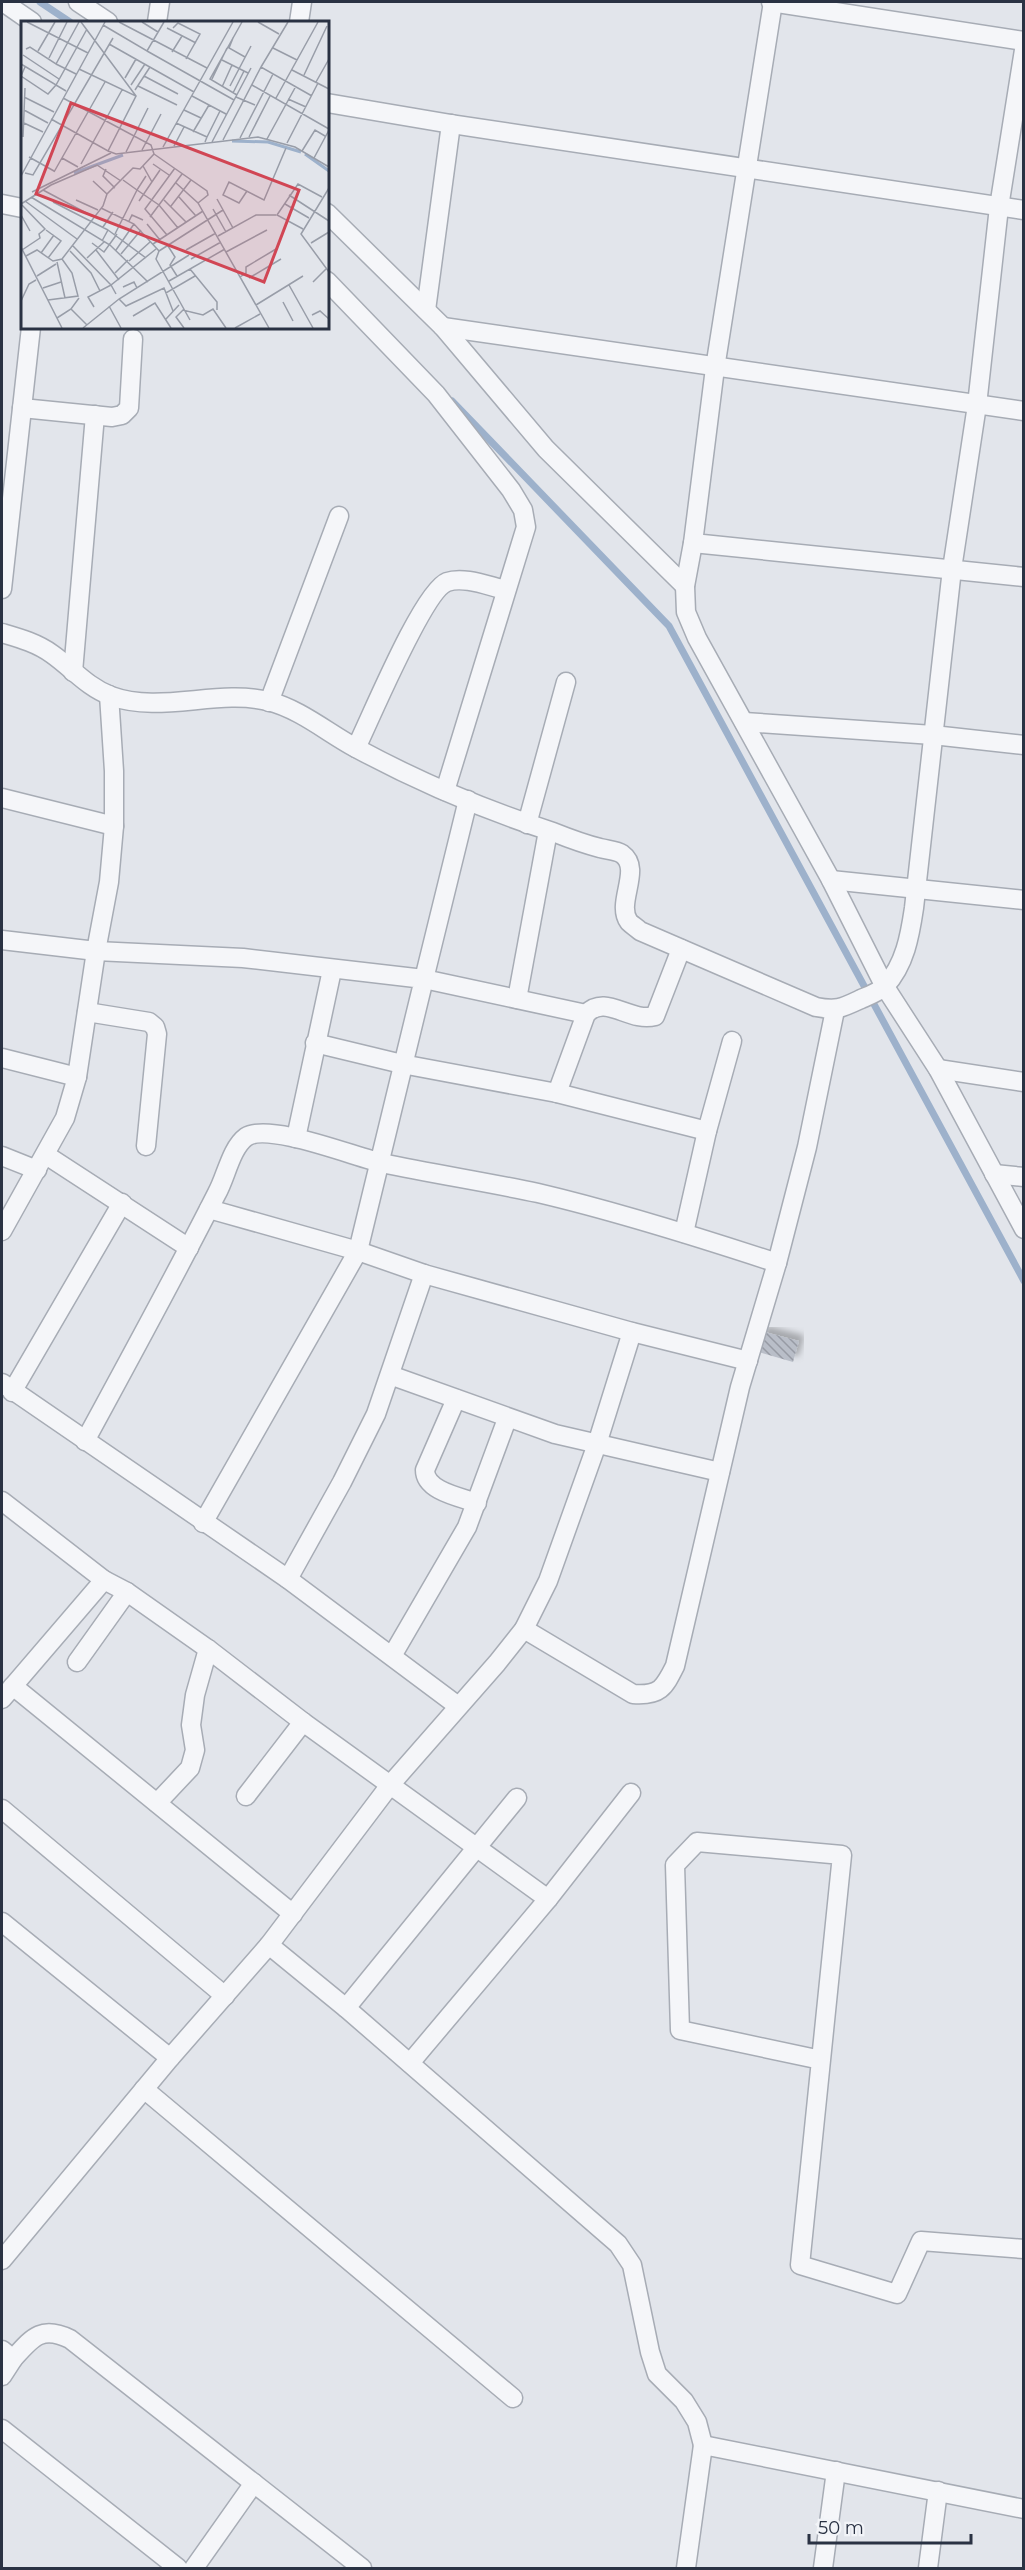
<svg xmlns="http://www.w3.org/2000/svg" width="1025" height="2570" font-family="Montserrat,sans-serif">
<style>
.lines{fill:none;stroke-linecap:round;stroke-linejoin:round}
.stream{stroke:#9db1cb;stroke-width:7}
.building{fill:url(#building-back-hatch);filter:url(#shadow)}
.street-casing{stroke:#a7acb5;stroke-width:21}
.street{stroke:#f5f6f9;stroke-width:18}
.inset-river{fill:none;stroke:#9db1cb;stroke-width:3}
.inset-road{fill:none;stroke:#989da8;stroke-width:1.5}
.view{fill:#d14654;fill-opacity:0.15;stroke:#d14654;stroke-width:3}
.inset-edge{fill:none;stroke:#2a3243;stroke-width:3}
</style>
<defs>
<pattern id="building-back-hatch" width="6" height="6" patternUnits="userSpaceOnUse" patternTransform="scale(1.5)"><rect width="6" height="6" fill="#b9bec8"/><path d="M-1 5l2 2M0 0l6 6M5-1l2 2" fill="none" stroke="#979ba4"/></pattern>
<filter id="shadow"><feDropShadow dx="5.5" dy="-5.5" stdDeviation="3" flood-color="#0004"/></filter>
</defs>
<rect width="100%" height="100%" fill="#e2e5eb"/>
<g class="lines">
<g class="stream">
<path d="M40,2L70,22"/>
<path d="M452,401L669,626L1024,1281"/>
</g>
</g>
<path class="building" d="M761,1331L799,1341L793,1362L755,1351Z"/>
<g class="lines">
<defs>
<g id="street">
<path d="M3,2L32,22"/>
<path d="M78,2L108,22"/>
<path d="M771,2L1024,41"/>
<path d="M773,2L715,368L693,543L1024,577"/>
<path d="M157,22L160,2"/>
<path d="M299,22L302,2"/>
<path d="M327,103L451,124L1024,210"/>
<path d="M2,204L22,208"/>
<path d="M327,213L443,327L546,449L685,586"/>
<path d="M327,281L436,394L511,490L523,510L526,527L445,791"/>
<path d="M426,310L451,124"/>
<path d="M443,327L1024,411"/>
<path d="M22,408L112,417L122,415L129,408L133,339"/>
<path d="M693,543L685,586L686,612L697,638L831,880L885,987L938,1069L1024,1229"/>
<path d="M2,589L31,327"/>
<path d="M2,633C19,638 37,643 52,654C72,668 87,687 111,696C160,714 217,689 268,701C300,709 328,733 356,748C419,782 485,810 553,832C568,838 584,844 600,848C607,850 616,850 622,854C643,869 615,903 629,922C632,925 637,928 640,931L816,1007C837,1011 842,1008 861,999C868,996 879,992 885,986C905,965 910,935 914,908L952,569L977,405L999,207L1024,50"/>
<path d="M73,672L95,415"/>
<path d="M269,702L339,516"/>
<path d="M744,722L933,735L1024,745"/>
<path d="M356,748C370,720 423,591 447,582C464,576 488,586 506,590"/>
<path d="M2,798L114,826"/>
<path d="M468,800L424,979L586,1014"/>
<path d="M527,824L566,682"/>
<path d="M831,880L1024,900"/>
<path d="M2,940L96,951L243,958L424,979L358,1251L203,1523"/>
<path d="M517,999L548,831"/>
<path d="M87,1012L149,1022L155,1027L157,1034L146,1146"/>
<path d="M315,1043L402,1064L557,1093L707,1131"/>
<path d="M2,1058L77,1077"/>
<path d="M938,1069L1024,1082"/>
<path d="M557,1093L586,1014C606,993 629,1023 655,1016L681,949"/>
<path d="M296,1138L332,970"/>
<path d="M46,1155L189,1248"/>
<path d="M2,1156L37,1170"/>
<path d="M994,1174L1024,1177"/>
<path d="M209,1209L358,1251L424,1274L632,1332L748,1361"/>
<path d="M2,1231L65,1118L77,1077L96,951L109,882L114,826V771L109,695"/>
<path d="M684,1233L707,1131L732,1041"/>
<path d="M390,1375L555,1434L720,1472"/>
<path d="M2,1383L288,1579L458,1706"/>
<path d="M12,1392L122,1203"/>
<path d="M456,1399L425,1470C425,1491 460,1497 477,1503"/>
<path d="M85,1441C130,1358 175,1276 217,1193C226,1177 231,1148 246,1137C268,1122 355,1157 382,1163C434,1174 486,1182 538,1193C619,1212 698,1237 777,1263"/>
<path d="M2,1501L104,1580L127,1592L208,1649L303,1722L548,1899"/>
<path d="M288,1579L342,1482L376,1414L424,1274"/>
<path d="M524,1629L633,1694C660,1696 664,1688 675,1666L740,1387L777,1263L807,1147L835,1010"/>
<path d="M392,1656L467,1527L507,1419"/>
<path d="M77,1662L127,1592"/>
<path d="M13,1686L293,1914"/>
<path d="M2,1699L104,1580"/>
<path d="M246,1796L303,1722"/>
<path d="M157,1803L190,1768L195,1750L191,1725L195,1695L208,1649"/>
<path d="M2,1809L225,1996"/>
<path d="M2,1922L170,2058"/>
<path d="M269,1945L346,2008L618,2244L632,2265L650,2352L657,2374L684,2401L697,2422L703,2445"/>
<path d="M346,2008L517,1798"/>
<path d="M821,2060L680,2030L675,1865L697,1842L842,1855L800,2265L897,2294L921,2241L1024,2249"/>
<path d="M410,2063L548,1899L631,1793"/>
<path d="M144,2089L513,2398"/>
<path d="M2,2260L170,2058L269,1945L390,1785L497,1663L524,1629L548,1581L597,1444L632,1332"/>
<path d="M2,2350L13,2359C32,2338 41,2325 70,2339L362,2568"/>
<path d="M2,2376L13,2359"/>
<path d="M2,2429L178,2568"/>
<path d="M194,2568L254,2483"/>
<path d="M686,2568L703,2445L1024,2509"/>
<path d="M823,2568L836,2471"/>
<path d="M928,2568L938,2491"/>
</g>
</defs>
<use href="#street" class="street-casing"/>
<use href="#street" class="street"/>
</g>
<g transform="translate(21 21)">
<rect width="308" height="308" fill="#e2e5eb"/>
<path class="inset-river" d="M211,120L247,121L280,131M284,133L308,150M53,152L102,134"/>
<path class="inset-road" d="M6,1L67,32M60,1L115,75M98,1L186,47M121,1L137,11M237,1L258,13M82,4L126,30L143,1M146,7L175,22M152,7L157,2L179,13L165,38M212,17L208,27L224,36M88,23L173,71M252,27L276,39M5,28L9,26L35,43L58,1M17,30L34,1M126,30L213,79M151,31L161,15M2,34L38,58M28,37L46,1M201,39L227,52M0,43L35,64L66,8M35,43L55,53M4,46L0,55L27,73L35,64L45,70M240,46L267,1M271,49L308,68M283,54L306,5M123,55L157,73M104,57L115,38M191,58L206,27M295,61L308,38M110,64L124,43M231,64L308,108M117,65L156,84M209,65L230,25M201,66L211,44M114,69L129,46M212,72L223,50M216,74L189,58L221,1M171,75L205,93M3,76L33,91M215,76L234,84M255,77L297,1M267,78L285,86M3,89L27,102M163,89L180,97M30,98L87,130L115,75L58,48M3,102L22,111M155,102L186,116L184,121M172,111L188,84M2,116L4,67M186,116L199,90M228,116L249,75M219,117L252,53M246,118L275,65M202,119L240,46L291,75M191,121L230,47M266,122L297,62M153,125L163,106M142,126L212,1M121,129L140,93M87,130L95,133L237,116L274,126L308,146M281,130L294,109L304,115M105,131L127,87M133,133L186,170L187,174L177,182M8,136L33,150M41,137L57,146M293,137L308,109M60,143L101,69M132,143L148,154M122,145L131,161M85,148L82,155L94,167M33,151L84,61M4,152L12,154L92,17M0,155L84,1M102,159L116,169L125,155M72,160L86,173M155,162L177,182L248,307M308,167L280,213L308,251M22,169L71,195M226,170L218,182L202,174L208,161L243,179L265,127M11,171L90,132M268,174L308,200M10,176L89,224L127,261M158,176L175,195M196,178L212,207M55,179L77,189M143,179L165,201M4,180L56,218M118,180L139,149M32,181L87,209M0,183L30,164L76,144L100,160M0,183L24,208L18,213L19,217L1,229M264,183L288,197M150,185L170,159M80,187L113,203L138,230L135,238L169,299M192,188L205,211M0,194L9,210M129,196L161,153M108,200L111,194L122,199M126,203L139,219M82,206L92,191M282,208L256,194L277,163L301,176M25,209L40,220L27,237M94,213L116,169L138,184L157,207M146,214L124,188L154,147M197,215L235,194H255M81,220L87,209L125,237M71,222L83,231L96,213M290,222L308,211M132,223L182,190M52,225L90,264L135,228M147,225L154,236L149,244L156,255M0,226L41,307M75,229L98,259M95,229L113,203M165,229L195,212M49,230L70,252L79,270M138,230L202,189M205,231L246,209M20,232L33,214M100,233L120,209M5,235L16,229L32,240L41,238L82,185L86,173L112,147L119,148L133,133L130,124L42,77M66,237L83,221M170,238L200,221M108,240L129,221M36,241L44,277M169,248L196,281V289M94,252L107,239M16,255L35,243M219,256L225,252V246L255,228M228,257L260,238M148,260L204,228M292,261L305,248M268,264L292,307M102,266L113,261L116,267M22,267L40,261M145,272L152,290M98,278L105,285L143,267L145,272L174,255M27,279L57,275L51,252L41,238M0,280L8,263L15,259M262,281L272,300M235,284L282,255M88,285L100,307M73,286L67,276L90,264L95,273M50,288L66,304M291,294L299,290L308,298M112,295L134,282L150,307M36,297L50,288L58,277M145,298L158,284M62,307L98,278L168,234M163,307L155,296L162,289L182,294L192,288L205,307M214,307L239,293"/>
<path class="view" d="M50,82L278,169L243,261L15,173Z"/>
<rect width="308" height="308" class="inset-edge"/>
</g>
<rect width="1025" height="2570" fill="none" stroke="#2a3243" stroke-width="6"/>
<path d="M809 2534v9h162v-9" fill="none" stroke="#2a3243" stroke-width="3"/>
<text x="818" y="2534" font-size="18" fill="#2a3243" stroke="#f2f4f8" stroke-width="4.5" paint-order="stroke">50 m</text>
</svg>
